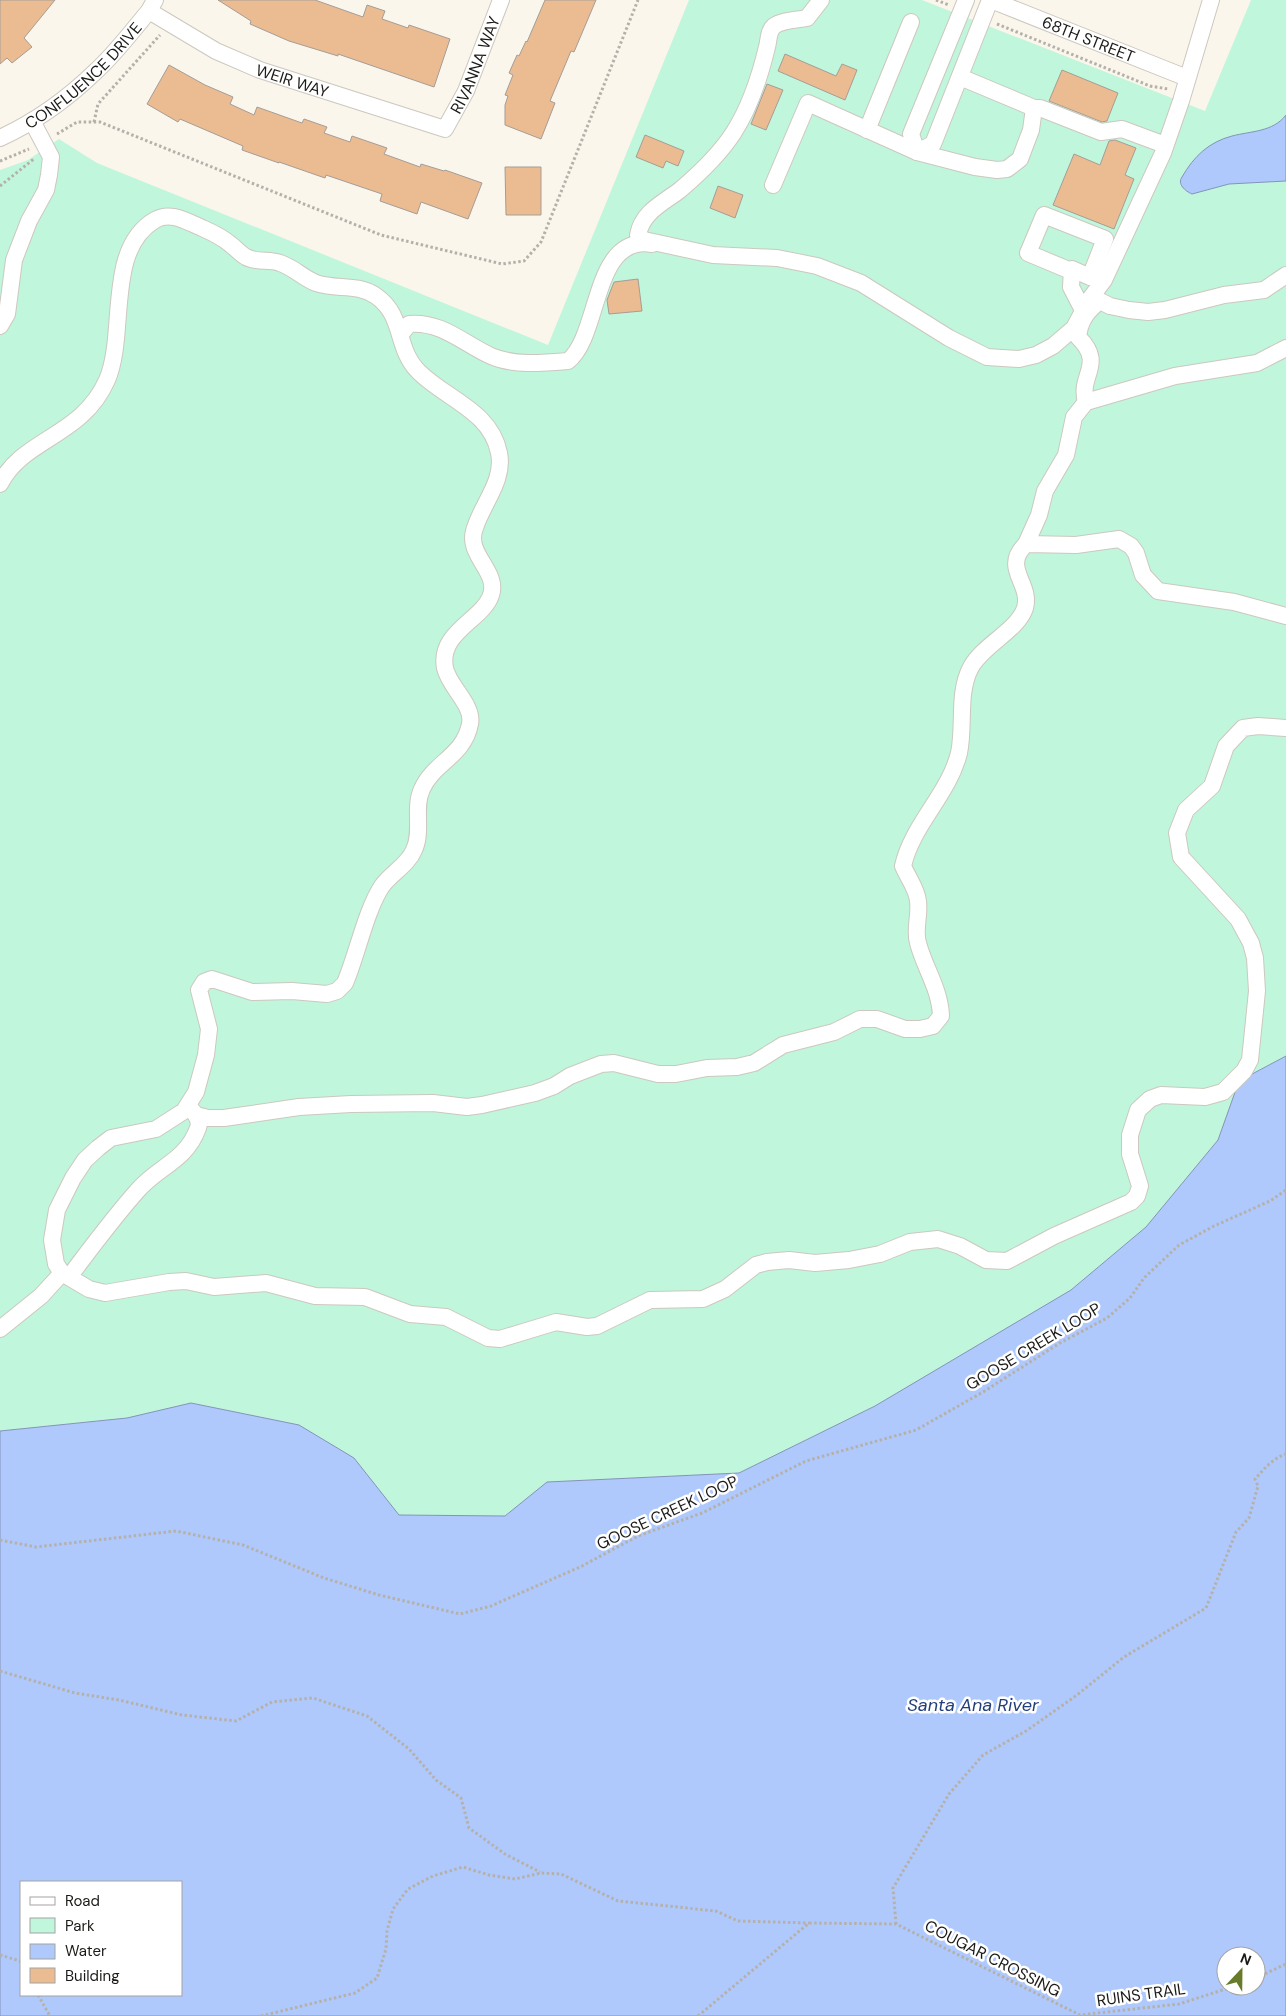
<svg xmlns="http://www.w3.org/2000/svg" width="1286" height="2016" font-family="'DM Sans',sans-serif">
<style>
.green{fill:#c0f6dc}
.water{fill:#afc9fd;stroke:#8394b8;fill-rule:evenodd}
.building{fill:#ebbb91;stroke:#a59d97}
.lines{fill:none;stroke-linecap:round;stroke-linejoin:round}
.minor-casing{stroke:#ccc8bf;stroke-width:18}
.path{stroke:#b5b1aa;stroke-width:3;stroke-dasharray:2.5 2.5;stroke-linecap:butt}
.minor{stroke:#fff;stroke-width:16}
.labels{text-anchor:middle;stroke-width:5;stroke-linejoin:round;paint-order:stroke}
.street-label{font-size:16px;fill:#1b1a17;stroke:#fff}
.water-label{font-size:18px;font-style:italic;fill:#233e7b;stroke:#fff}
</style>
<rect width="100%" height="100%" fill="#faf6ec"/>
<path class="green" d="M689,0H922L1205,111L1251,0H1286V1056L1239,1081L1218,1140L1146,1227L1071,1290L875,1406L739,1473L548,1482L505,1516L398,1515L354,1458L299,1425L191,1403L127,1418L0,1431V170L28,160L59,139L97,163L548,345Z"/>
<g class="water">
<path d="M1286,115V181L1229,184L1192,194C1185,191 1177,184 1182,177C1194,156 1209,142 1232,136C1251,131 1273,132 1286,115Z"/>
<path d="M1286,1056V2016H0V1431L127,1418L191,1403L299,1425L354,1458L399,1515L505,1516L547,1482L739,1473L875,1406L1071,1290L1146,1227L1218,1140L1239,1081ZM21,1882H181V1995H21ZM1226,1956H1256V1986H1226Z"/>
</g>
<g class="building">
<path d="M0,0H55L24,38L32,47L12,63L7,58L0,64Z"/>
<path d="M218,0H315L363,17L367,5L385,11L382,19L408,28L409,25L450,39L434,87L338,54V56L289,41L250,24L251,21Z"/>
<path d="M545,0H596L574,52L571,51L550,101L555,103L541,139L505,125V105L508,96L505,95L513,75L509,73L517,55L519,56L526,41L527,42Z"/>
<path d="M785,54L836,76L842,64L857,70L845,100L778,71Z"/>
<path d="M169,65L205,85L233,97L230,104L254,115L257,107L302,123L304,119L327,127L324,133L350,142L352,136L387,148L384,154L420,167L421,164L444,171L445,170L482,183L468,219L421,202L417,214L380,201L382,194L326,175L325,178L279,162V163L242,150L243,146L180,119L178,122L147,104Z"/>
<path d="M1062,70L1118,93L1107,121L1102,122L1049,101Z"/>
<path d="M767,84L783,90L766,130L751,124Z"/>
<path d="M645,135L684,151L678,166L666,161L663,168L636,157Z"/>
<path d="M1115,140L1136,148L1125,175L1134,179L1114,229L1053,205L1074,154L1100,165L1109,141Z"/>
<path d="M505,167H541V215H506Z"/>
<path d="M718,186L743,195L735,218L710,208Z"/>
<path d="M638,279L642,311L609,314L607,300L614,282Z"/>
</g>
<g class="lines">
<defs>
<g id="minor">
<path d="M821,0L807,18C797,20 782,20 774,26C768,31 769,40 767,47C760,76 750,107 734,132C720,154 700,173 680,190C663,203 642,212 638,235L644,240L713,255L777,258L817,266L861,283L949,338L987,357L1019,359L1036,355L1053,346L1074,328L1089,300L1104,280L1163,153L1181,101L1211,0"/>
<path d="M966,0L911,134L917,152L933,144L990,0"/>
<path id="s1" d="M991,0L1187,78"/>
<path id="s2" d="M149,11L216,51L260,70L445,129L466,91L501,0"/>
<path d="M960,77L1034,108"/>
<path d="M867,130L911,22"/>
<path id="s3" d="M0,138C35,122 67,99 95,72C115,54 132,31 149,11L155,0"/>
<path d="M773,185L808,103L917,152L975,167L997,170L1007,169L1020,159L1031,130L1034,108H1040L1101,132L1122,129L1165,145"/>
<path d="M1071,271L1028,253L1044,215L1105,239L1090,277L1072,269L1071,287L1085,314"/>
<path d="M0,326L7,314L14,260L29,221L46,190L49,175L51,157L32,121"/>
<path d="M401,334L409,324C442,321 464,344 491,356C514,366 544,363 568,361C601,335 592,234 652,244"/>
<path d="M1086,402C1078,375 1106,364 1078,337C1080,320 1087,311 1100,301L1110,306L1129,310L1148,312L1165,310L1224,295L1264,290L1286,275"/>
<path d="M0,484C23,438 82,437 107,380C127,334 105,249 155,220C170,211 186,221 200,227C211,232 221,236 230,244C236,248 240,254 246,257C257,263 269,259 280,263C293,267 303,278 316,283C336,290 358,283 376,296C405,316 395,349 419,372C446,399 491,411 499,453C505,481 481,505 474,531C467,555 499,572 491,595C483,620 438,632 445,668C449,687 474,705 470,724C464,756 433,763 422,789C413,808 423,831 414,850C408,865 391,873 382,886C366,910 357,955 345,983L337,991L327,994L292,991L252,992L212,979L204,982L199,990L209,1029L206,1055L196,1092L184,1111L156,1129L111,1138L98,1148L85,1160L73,1178L57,1210L52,1240L56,1264L62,1273L89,1289L105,1293L169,1282L186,1281L214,1287L266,1283L315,1296L365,1297L410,1314L446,1317L488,1338L500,1339L556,1322L587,1327L597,1326L650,1300L703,1299L725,1289L756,1265L767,1262L789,1260L815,1263L849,1260L880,1254L910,1242L938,1239L960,1246L986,1260L1007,1261L1054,1236L1131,1202L1137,1196L1140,1186L1130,1154V1135L1138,1110L1150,1099L1161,1095L1205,1097L1223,1092L1244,1071L1250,1060L1257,991L1255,958L1251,943L1238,919L1181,857L1177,833L1186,810L1212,786L1226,746L1243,728L1258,726L1286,728"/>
<path d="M1026,544L1039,515L1045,491L1066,455L1074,417L1086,402L1175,376L1257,363L1286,348"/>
<path d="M196,1115L208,1118H224L299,1107L351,1104L433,1103L467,1107L482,1105L535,1093L554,1086L570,1076L601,1064L614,1063L658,1074H676L707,1068L737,1067L754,1063L783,1045L834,1032L860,1019H877L905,1029H920L933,1026L941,1016C940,989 925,969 918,943C914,929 920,916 918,901C917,889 908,878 903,866C912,825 949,794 959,753C965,725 957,693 971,667C983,645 1018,630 1025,608C1032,583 1001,568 1026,544L1076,545L1119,539L1131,546L1136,553L1143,575L1158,591L1234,602L1286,616"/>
<path d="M69,1277C91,1248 113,1218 138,1190C159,1166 186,1161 198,1128C201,1120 195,1113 190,1108"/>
<path d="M0,1329L41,1296L62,1273"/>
</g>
</defs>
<use href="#minor" class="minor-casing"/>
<g class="path">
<path d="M936,0L949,5"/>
<path d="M997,24L1150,86L1168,89"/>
<path d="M94,122L98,104L160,35"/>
<path d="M57,134L77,122H100L381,235L502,264L524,261L541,242L638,0"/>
<path d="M0,161L29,149"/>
<path d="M0,186L35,158"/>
<path d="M0,1540L36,1547L176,1531L243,1545L324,1578L379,1595L460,1614L491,1606L582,1566L638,1536L702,1513L806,1461L916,1430L983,1392L1060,1343L1107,1318L1130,1298L1144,1278L1179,1245L1214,1226L1270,1201L1286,1190"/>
<path d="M0,1671L75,1693L119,1700L182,1715L236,1721L272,1702L313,1698L367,1716L409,1749L436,1780L461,1798L469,1828L505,1854L540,1872"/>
<path d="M896,1924L893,1888L949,1794L983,1755L1026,1731L1077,1695L1124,1657L1206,1608L1236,1532L1249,1518L1258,1486L1255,1479C1264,1469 1273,1458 1286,1454"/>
<path d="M0,1955L20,1961L21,1963"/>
<path d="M1256,1978L1286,1964"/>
<path d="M38,1995L50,2016"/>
<path d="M261,2016L355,1993L377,1978L386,1949L387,1931L393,1909L408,1889L433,1876L463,1867L489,1875L515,1879L541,1873L561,1874L618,1901L716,1911L738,1921L809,1923"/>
<path d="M698,2016L809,1923L896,1924L1080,2015L1179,2004L1235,1986"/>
</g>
<use href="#minor" class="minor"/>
</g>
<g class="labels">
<g class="street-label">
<text dy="6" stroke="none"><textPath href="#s1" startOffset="105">68TH STREET</textPath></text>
<text dy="6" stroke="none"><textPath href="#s2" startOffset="391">RIVANNA WAY</textPath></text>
<text dy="6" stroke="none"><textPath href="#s3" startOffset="105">CONFLUENCE DRIVE</textPath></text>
<text dy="6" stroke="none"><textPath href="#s2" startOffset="160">WEIR WAY</textPath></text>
<text transform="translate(1033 1346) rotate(-31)" y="6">GOOSE CREEK LOOP</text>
<text transform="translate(667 1512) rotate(-25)" y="6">GOOSE CREEK LOOP</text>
<text transform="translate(993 1958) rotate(27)" y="6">COUGAR CROSSING</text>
<text transform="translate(1141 1994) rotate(-8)" y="6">RUINS TRAIL</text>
</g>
<g class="water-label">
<text x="973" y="1711">Santa Ana River</text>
</g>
</g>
<rect x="20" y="1881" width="162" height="115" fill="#ffffff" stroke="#a4a3a2"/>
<rect x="30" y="1897" width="25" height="8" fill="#ffffff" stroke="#a4a3a2"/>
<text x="65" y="1906" font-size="15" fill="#1b1a17">Road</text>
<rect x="30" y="1918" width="25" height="15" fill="#c0f6dc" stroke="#a4a3a2"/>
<text x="65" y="1931" font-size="15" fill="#1b1a17">Park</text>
<rect x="30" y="1944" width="25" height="15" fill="#afc9fd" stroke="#a4a3a2"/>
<text x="65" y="1956" font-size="15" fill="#1b1a17">Water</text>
<rect x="30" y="1968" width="25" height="15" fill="#ebbb91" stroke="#a4a3a2"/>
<text x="65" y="1981" font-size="15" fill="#1b1a17">Building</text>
<g transform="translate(1241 1971) rotate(22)"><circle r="24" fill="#ffffff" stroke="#a4a3a2"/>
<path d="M0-4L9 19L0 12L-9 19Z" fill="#687b2b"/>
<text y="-8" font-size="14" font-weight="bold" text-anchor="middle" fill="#1b1a17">N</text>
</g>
</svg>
